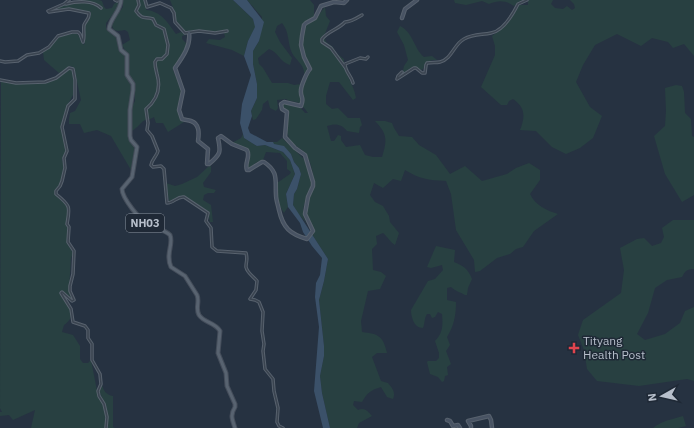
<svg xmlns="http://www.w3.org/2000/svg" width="694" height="428" font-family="'IBM Plex Sans',sans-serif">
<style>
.green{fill:#284041;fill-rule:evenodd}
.water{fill:#3b5169}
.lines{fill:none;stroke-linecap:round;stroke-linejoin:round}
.street-casing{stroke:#58626e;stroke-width:3.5}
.secondary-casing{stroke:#58626e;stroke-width:4.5}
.primary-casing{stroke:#444d5a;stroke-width:5}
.street{stroke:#3a4450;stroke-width:1.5}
.secondary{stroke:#485363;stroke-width:2.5}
.primary{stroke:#586370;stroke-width:3}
.health-dot{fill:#e0444e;stroke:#1f2936;stroke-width:1.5}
.labels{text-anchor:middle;stroke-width:3;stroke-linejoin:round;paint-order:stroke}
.shield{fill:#1f2936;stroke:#89929e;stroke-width:1}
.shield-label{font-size:11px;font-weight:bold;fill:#b7bfcb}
.poi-label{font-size:12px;fill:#b7bfcb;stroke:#1f2936;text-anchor:start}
</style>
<rect width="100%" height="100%" fill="#263241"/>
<g class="green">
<path d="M81,0H99L102,1L104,7L106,9L112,8L114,4L117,2L119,3L118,8L106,23V29L116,36L119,51L125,55V70L127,78L131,86L132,97L128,122L129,134L135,146L131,170L111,136L97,130L84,133L80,124H69V119L70,113L75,111L81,100L74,68L71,66L59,73L44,60L43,52L58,37L76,33C80,36 80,41 84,45C86,38 83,31 85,24C87,20 91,18 91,12L70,8L49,11L69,2Z"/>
<path d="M123,0H147L146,10C161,11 168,23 176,34L181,32L185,35L182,36V39L186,43V47L173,70L182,92C178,102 174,114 184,122L168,132L163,123H156L154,117C151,119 148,119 145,120C142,121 136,129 132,131V107L135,101L134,85L129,74V57L122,45L130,40L128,32L125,30L118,31L114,30L111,24L123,7Z"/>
<path d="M170,0H233L253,19L256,27L248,41L244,56L232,50L206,43L209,39L220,40L225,37L224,32L212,34L199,31L191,33L182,30L176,20V15Z"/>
<path d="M247,0H310L314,5V16L317,17L325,7L326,16L330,21L324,36L326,42L333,47L336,53L344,59C343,73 354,84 356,98L353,100L339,82H330L326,96V104L332,109L338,108L348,118H360L362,125L360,127L359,133L347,131C342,124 335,123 327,126L331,141H334L338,135L341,136V140L346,147L360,145L365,155L373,157H382C387,141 388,134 375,121H385L392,123L394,128L399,136L412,137L419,145L436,155L450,174L465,166L482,181L507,174L516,168L529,163L540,170V180L530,194C536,206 546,210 558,214L534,231L523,247L516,249L510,254L497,258L480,271L475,272L474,260L456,230L451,194L446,181C428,180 420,179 405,170L401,181L393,179L383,188L374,183L370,195L375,202L383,206L389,216L390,222L399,233L395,245C390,242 388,237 383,233L376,236L377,244L372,249L373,270L381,272L386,276L380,289L368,291L361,321L362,332C379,334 383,336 387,353H377L372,357L381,381L388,383C392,388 396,392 393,399L387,397L381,387C371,390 367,393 362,402L354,401L353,405L358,410C364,407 368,411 372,416L359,423L357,428H330L322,393L320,376L324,356V346L319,300L324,281L328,259L313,236L314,229C301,214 307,200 315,185C313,175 312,163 306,155C304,150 298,148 295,145C283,134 288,125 288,111L283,108V104C290,102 301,107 305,113H308C305,109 301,103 296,102C292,101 289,101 286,99L277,100L278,108L276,111L270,108L268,100L263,104L262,110L256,119L253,120L251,111L257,98V84L253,64V51L259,41L262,17ZM282,23C290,33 287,42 292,53C295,59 304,65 304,72C305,76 303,80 301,84L294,85L288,83H272L263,68L259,64L258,58L269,49C278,52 280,62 290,65L292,58L280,42L275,32L277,26Z"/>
<path d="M454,0H525L519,2L514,6C505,0 499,0 489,4L482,1L466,5L455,3Z"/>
<path d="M529,0H553L551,4L555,8L563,9L567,6L572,10L575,8L574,4L570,0H694V56L684,44L673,48L668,42L652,38L641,46L617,34L595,45L583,65L576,82L590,107L602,116L593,138L580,148L566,154L552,147L536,131L520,130C525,117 526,108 513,99L509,101L507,105H501L481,87L495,55V46L492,36L503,28L511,19L519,5H528V1Z"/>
<path d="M400,26C413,32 414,49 424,57L432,56L437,60H432L426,63L423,69L421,70L414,67L398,77L403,71L404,66L408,60L404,45L397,32Z"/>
<path d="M68,69L73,71L74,82L73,95L68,104L62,129L66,147V151L62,159L64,169L60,185L55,190V194C61,200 70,205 69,215C68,218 67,221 66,224L68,227L67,243L73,253L71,258L69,290L74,300H72L64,292L61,291C62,303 81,314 64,325L62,332L73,335L80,346V359L83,363H88L91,360L98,396L105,408L106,419V428H31L35,410L13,420L9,415L0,416V412H2L0,408L1,82L3,81L14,84L46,83L53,80Z"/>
<path d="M676,85L682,86L684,92L685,113L691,119L692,136L694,137V195L682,202L665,174L654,136L665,126L666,111L665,88Z"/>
<path d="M243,134L244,138L257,146L265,145L283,152L290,160L295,174L286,194L288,207L284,213C277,204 278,193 277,183L290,174L291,172L287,169V161L280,153L266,152L263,160L257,162L249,168L247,166L250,157L248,150L232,143L241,138Z"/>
<path d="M282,138L304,159L308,168L312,184L308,192L303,209L304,218L307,223L298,214L293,205L294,194L297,189L301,174L299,168L294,162L291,154L273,144V142H277Z"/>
<path d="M211,166V172L203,183L204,187L216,190L214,193H208L204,195L203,200L211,205L213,222H210L208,212L183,196H180L172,202L169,201L166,183L175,186L182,184L197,177L208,167Z"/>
<path d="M673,220H694V269C687,269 685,271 682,277L667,280L655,288L648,313L637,334L645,340L665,334L680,323L685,311L694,307V381L687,379L639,386L597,381L587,369L584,350L578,335L583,320L621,293L624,270L620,248L637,239L644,238L652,246L661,243L664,237L662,228Z"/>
<path d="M436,246L455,250L454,262C464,266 468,269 472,279L468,288L467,295H465C460,292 455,291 451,287L447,288V300L456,302C456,315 454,326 447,337L450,345L446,351L451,364L447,367L448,375L445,376L444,381L442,382L438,377L430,374L427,362L428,361H436L439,358V353L435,341C443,333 443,325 442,314L438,312L435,317L432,318L430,314H427C424,319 425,323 423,328C414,328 411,317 411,310L428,281L435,279L443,270L442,265L431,268L427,267Z"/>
<path d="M102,384C103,390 106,395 113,396V427L115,428H107C108,420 108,412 105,404C103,398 100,395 99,389Z"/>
<path d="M683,416L686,426L678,428H653C664,420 670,420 683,416Z"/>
</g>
<path class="water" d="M233,0H247L264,22L259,41L253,51V64L257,84V98L251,111L252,116L248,128L250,133L267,142H273L274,144L284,146L291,154L294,162L299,168L301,174L297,189L294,194L293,205L328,259L324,281L319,300L324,346V356L320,376L322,393L330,428H323L314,391L319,327L315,297L316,283L320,275L322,258L312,246L303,232L300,223L288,207L286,194L295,174L290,160L283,152L265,145L257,146L244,138L243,134L240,123L242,104L251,75L244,56L248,41L255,27L253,19Z"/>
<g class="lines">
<defs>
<g id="street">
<path d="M115,0L117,1L118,0"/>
<path d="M138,0L139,5L136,11C143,21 145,16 153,19L156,25L164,29L168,45L167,54L162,59H157L155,62C155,67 156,70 157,74C161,88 157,100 146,109L148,123L147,130L152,136L158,151C157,156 152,159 151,165L153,167L161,166L164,169L167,203C174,203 177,196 184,197L208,213L206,221L211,228L212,247L217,251L246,253C248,260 246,261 246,267C247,273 254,277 257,281L256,290L250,299L255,300L259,302L263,312L262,331L264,344L263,351L265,369L273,379L274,391L278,408L277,422L279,426L283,428"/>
<path d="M145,0L147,7L160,3L171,8L174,13L175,22L185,33L199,31L215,33L227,31"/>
<path d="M66,4C77,1 93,0 101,8"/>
<path d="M0,61L5,62L18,61L27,55L39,53L49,47L58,36L72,32H78L80,34L83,42C85,37 83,31 84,25C86,20 90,18 89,13L69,9L49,12L48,11L64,4L69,0"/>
<path d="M345,67L331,48L322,42V39C328,31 339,29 345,22C351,22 357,18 362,15"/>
<path d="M402,72L398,76L397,79L414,68H416L422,73H425L426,65L427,63C432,62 436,63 440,62C452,59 454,44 464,39C473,34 482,35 491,33C503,31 513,14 518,4L527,0"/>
<path d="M0,80L16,83L45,82L56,78L69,68L73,69L75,80V99L68,106L62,127L67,151L64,158L65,168L62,181L60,186L56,191V194C71,206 70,207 67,224L69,227L68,242L74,251L73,274L70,286V291L74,300L72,301L62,292L61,293L71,309L73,322L85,326L88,330V338L92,344V360L100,374L101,384L98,391L99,396L104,404L107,417L106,428"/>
<path d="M353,83C351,75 345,72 345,64L360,58L366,59L368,57"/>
</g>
<g id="secondary">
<path d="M402,18L405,9L417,0"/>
<path d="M189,33C191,46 182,58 175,68L183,91L179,110L182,119C185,120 188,120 191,121C200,124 199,134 198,141L208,149L207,164H209C221,154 221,152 218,138L221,136L232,144L247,150C251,157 244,163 247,170H249L262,162H264C279,172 275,180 276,195C276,200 278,205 279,210C283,228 290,234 307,239L313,231L305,214L308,197L313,186V182L305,155L295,148L285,137L287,112L282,109L281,104L284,102L301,106C305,97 300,98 301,90C301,86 307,72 310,69L304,57L301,45L302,36L304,25L306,23L315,18L321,6L334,2L344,3L347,0"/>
<path d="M447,420L450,421L453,426L458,425L460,428"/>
<path d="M471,428V426L468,421L489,416L491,420L492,428"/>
</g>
<path id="primary" d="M121,0C121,11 110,18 109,29L118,36L121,50L127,55V75L133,84V90L130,110V136L131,140L137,147L132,177L122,189C122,198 140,220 147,224C154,229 164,229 170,235C174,244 165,254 171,267L185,276L197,295C200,302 195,308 199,315C204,323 215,322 220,331L218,353L226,373L227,386L235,404V407C230,415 232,419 235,428"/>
</defs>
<use href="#street" class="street-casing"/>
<use href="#secondary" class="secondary-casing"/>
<use href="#primary" class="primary-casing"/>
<use href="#street" class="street"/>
<use href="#secondary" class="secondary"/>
<use href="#primary" class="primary"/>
</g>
<path class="health-dot" d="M572 342h4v4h4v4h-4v4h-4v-4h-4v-4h4z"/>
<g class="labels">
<rect class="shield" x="126" y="214" width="38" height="18" rx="3"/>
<g class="shield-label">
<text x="145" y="227">NH03</text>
</g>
<g class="poi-label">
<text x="583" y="345">Tityang<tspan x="583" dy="14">Health Post</tspan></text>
</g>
</g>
<g transform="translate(662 396) rotate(262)" stroke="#1f2936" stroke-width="3" paint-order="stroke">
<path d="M0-3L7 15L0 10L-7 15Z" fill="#b7bfcb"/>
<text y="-6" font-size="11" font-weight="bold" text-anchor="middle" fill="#b7bfcb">N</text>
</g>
</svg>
